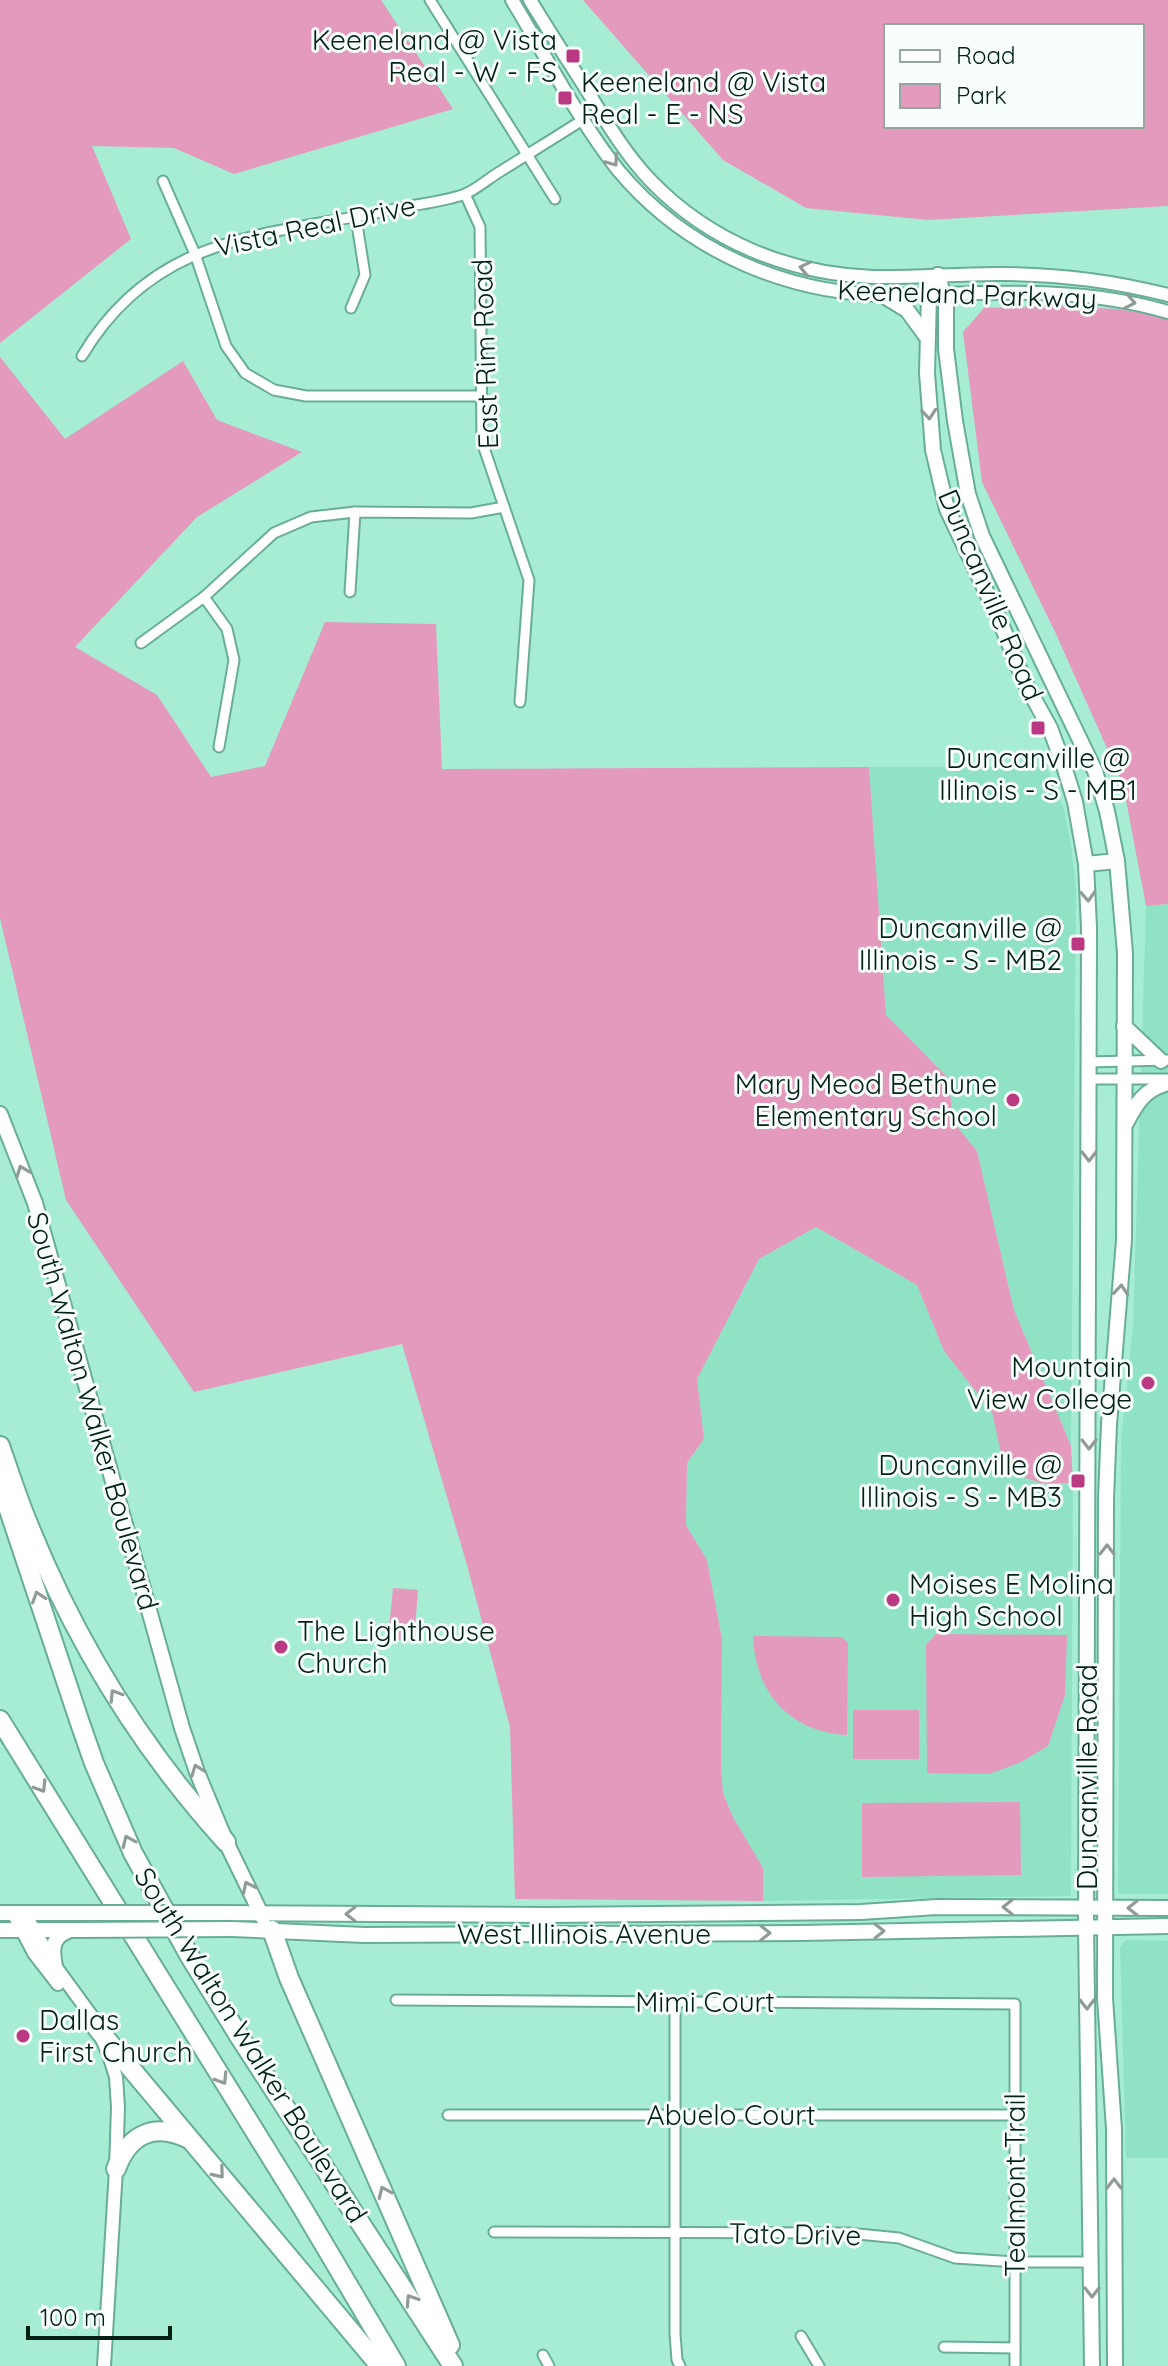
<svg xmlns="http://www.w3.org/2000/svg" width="1168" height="2366" font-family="Quicksand,sans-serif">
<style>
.built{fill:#90e2c5}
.green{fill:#e49abd;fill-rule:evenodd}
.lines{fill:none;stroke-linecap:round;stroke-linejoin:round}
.minor-casing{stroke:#68ae96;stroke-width:13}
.tertiary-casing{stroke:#68ae96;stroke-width:16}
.secondary-casing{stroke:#68ae96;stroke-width:18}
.motorway-casing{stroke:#68ae96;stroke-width:22}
.minor{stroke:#fff;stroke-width:9}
.tertiary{stroke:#fff;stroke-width:12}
.secondary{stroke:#fff;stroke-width:14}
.motorway{stroke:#fff;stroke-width:18}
.secondary-bridge-casing{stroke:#68ae96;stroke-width:18;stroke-linecap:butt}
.secondary-bridge{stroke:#fff;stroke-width:14}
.oneway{stroke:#8e9b97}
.poi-dot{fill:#bb3982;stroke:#f7fefb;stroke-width:3}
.labels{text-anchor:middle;stroke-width:6;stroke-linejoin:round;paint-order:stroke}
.poi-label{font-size:28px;fill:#032017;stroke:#f7fefb;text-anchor:end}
.street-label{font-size:28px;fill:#032017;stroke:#f7fefb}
</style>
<rect width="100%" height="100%" fill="#a6edd3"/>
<g class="built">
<path d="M869,767H1047L1064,809L1071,845L1076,887L1071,1446L1014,1310L977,1151L954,1123L948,1078L886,1015Z"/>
<path d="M1168,904V1894H1118L1121,1441L1133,1326L1146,906Z"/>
<path d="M816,1227L917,1285L944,1351L992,1412L1006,1471L1041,1483H1073L1071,1896L763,1901V1868L733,1817L723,1793L721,1767L722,1639L707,1560L686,1525L687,1463L704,1439L697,1379L759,1259Z"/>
<path d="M1126,1940L1168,1941V2158H1126L1120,1947Z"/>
</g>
<g class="green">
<path d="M0,0H381L453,109L234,174L174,148L92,146L131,239L0,343Z"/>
<path d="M583,0H1168V206L928,220L806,208L723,160ZM886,26H1142V126H886Z"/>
<path d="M1057,306L1117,309L1168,317V904L1146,906L1123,784L1056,634L982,482L963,332L984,308Z"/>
<path d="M0,357L65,439L183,361L217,420L302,452L197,517L75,647L157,695L211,777L265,766L325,622L436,624L442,769L869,767L886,1015L948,1078L954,1123L977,1151L1014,1310L1071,1446L1073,1483H1041L1005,1471L992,1412L944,1351L917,1285L816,1227L759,1259L697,1379L704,1439L687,1463L686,1525L707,1560L722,1639L721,1767L723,1793L733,1817L763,1868V1901L515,1899L510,1727L467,1565L402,1344L194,1392L66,1200L0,918Z"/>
<path d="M393,1588L418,1590L414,1641L388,1639Z"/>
<path d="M936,1634L1067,1635L1065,1695L1048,1746L1021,1762L989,1774L927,1773L926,1645Z"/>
<path d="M753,1636L842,1637L848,1643L847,1735C789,1732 755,1692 753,1636Z"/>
<rect x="853" y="1710" width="66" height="49"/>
<path d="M1020,1802L1021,1875L862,1877V1803Z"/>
</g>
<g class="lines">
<defs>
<g id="minor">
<path d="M430,0L555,199"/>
<path d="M163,181L195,254L226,346L245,373L274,390L306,396H482"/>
<path d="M465,194L480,227L482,442L529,580L520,702"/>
<path d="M351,308L365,275L356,218"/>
<path d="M82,356C157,230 273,236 400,208C419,204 447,201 465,194C477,189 489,178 501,171C528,154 556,137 584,119"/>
<path d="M350,592L355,512"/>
<path d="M204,597L227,629L234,660L219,747"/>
<path d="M141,643L204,597L274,533L311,517L355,512L471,513L504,507"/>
<path d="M1088,1062L1168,1060"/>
<path d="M1089,1079H1168"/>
<path d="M396,2000L1015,2004V2366"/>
<path d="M675,2002V2334L677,2360L680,2366"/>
<path d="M448,2115H1015"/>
<path d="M494,2232L848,2233L899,2238L955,2258L1015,2262H1092"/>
<path d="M801,2336L819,2366"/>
<path d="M944,2347L1015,2348"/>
<path d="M543,2355L549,2366"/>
</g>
<g id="tertiary">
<path d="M512,0C546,56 577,118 618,170C688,254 795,298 903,295C992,293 1081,286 1168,312"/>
<path d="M530,0C549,31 569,62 588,92C607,123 626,155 651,181C710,242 790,274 873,277C918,278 962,273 1007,274C1064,275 1112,281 1168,295"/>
<path d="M13,1913L34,1953L58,1984"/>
<path d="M25,1914L55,1966L93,2018L109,2055L116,2077L118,2107L116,2169L104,2366"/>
</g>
<g id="secondary">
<path d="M938,275L946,306V349L955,421L968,494L982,536L1095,771L1107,811L1117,861L1125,953L1124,1240L1109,1424L1106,1499L1105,1998L1114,2129L1115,2366"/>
<path d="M938,275L929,295L927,373L933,450L947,509L1000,621L1024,681L1050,728L1064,766L1075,802L1086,864L1089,928L1086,1926L1092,2366"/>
<path d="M884,296L907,310L926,336"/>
<path d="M1086,864L1117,861"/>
<path d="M1124,1026L1161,1061"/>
<path d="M0,1114L35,1203L182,1728L197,1772L226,1842L263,1918"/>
<path d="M1125,1125C1136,1104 1143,1090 1168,1083"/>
<path d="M0,1913H66"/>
<path d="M222,1913L548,1915L861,1912L937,1907L1168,1908"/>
<path d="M232,1929L364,1935L801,1933L1168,1926"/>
<path d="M0,1930H78"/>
<path d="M55,1966C52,1951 51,1937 68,1931"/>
</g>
<g id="motorway">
<path d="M0,1446C9,1471 17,1497 27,1521C74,1639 141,1748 226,1842"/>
<path d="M0,1483L80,1723L94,1763L133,1853L189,1955L239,2036L453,2366"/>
<path d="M0,1720L303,2209L396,2366"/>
<path d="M272,1930L289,1978L450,2345"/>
<path d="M97,2028L380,2366"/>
<path d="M116,2169C129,2134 154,2122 189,2139"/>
</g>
</defs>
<use href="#minor" class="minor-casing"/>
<use href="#tertiary" class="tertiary-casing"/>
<use href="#secondary" class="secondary-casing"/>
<use href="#motorway" class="motorway-casing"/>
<use href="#minor" class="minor"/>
<use href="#tertiary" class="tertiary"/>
<use href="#secondary" class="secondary"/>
<use href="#motorway" class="motorway"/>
<defs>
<g id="secondary-bridge">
<path d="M66,1913H222"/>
<path d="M78,1930L232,1929"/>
</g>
</defs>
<use href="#secondary-bridge" class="secondary-bridge-casing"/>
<use href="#secondary-bridge" class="secondary-bridge"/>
</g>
<defs><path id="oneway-chevron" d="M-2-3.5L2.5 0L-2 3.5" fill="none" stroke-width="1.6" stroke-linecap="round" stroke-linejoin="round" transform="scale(2)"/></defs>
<g class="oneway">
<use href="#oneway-chevron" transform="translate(613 161) rotate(54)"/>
<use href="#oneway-chevron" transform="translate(805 268) rotate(-167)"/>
<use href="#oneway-chevron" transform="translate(1130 302) rotate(11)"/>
<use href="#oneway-chevron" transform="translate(929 414) rotate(85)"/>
<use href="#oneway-chevron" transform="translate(1088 896) rotate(87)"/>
<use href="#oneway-chevron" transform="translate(1089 1156) rotate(90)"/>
<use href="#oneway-chevron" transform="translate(22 1171) rotate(-111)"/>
<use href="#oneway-chevron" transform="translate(1121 1290) rotate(-85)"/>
<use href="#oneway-chevron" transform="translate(1089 1444) rotate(90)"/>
<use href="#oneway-chevron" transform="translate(1107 1550) rotate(-90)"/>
<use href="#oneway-chevron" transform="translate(38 1597) rotate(-108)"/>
<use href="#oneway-chevron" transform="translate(115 1695) rotate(-122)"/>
<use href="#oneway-chevron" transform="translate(197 1770) rotate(-110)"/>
<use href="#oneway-chevron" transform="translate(41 1787) rotate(58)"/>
<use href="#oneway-chevron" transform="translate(128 1841) rotate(-114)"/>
<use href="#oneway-chevron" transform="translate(248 1887) rotate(-116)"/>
<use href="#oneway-chevron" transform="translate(1008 1907) rotate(-180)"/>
<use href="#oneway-chevron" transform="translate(1133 1908) rotate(180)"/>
<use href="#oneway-chevron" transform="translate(351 1914) rotate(-180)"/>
<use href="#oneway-chevron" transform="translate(879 1931) rotate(-1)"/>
<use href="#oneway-chevron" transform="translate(765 1933)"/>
<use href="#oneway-chevron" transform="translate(1087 2004) rotate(90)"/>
<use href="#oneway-chevron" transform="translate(222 2079) rotate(58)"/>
<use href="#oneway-chevron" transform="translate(219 2173) rotate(50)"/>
<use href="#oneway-chevron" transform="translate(1114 2184) rotate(-90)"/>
<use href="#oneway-chevron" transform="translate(384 2192) rotate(-114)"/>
<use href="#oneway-chevron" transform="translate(1092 2292) rotate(90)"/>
<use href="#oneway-chevron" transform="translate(411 2300) rotate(-123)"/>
</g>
<g class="poi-dot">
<rect x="565" y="48" width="16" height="16" rx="4"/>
<rect x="557" y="90" width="16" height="16" rx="4"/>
<rect x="1030" y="720" width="16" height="16" rx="4"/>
<rect x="1070" y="936" width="16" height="16" rx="4"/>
<circle cx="1013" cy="1100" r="8"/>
<circle cx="1148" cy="1383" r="8"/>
<rect x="1070" y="1473" width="16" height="16" rx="4"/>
<circle cx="893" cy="1600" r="8"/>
<circle cx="281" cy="1647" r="8"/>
<circle cx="23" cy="2036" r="8"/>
</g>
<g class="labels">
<g class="poi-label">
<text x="557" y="50">Keeneland @ Vista<tspan x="557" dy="32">Real - W - FS</tspan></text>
<text x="581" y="92" text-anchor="start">Keeneland @ Vista<tspan x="581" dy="32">Real - E - NS</tspan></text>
<text x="1038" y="768" text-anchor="middle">Duncanville @<tspan x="1038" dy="32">Illinois - S - MB1</tspan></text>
<text x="1062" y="938">Duncanville @<tspan x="1062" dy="32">Illinois - S - MB2</tspan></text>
<text x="997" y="1094">Mary Meod Bethune<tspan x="997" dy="32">Elementary School</tspan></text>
<text x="1132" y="1377">Mountain<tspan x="1132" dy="32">View College</tspan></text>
<text x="1062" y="1475">Duncanville @<tspan x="1062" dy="32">Illinois - S - MB3</tspan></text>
<text x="909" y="1594" text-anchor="start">Moises E Molina<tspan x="909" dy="32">High School</tspan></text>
<text x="297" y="1641" text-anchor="start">The Lighthouse<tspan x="297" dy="32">Church</tspan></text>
<text x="39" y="2030" text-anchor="start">Dallas<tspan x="39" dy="32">First Church</tspan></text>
</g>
<g class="street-label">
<text transform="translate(315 226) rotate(-12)" y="10">Vista Real Drive</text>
<text transform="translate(967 294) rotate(2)" y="10">Keeneland Parkway</text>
<text transform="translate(485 354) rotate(-92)" y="10">East Rim Road</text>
<text transform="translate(991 595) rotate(67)" y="10">Duncanville Road</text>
<text transform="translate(93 1411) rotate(74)" y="10">South Walton Walker Boulevard</text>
<text transform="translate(1087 1777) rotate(-90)" y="10">Duncanville Road</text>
<text x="584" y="1944">West Illinois Avenue</text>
<text x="705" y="2012">Mimi Court</text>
<text transform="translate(251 2045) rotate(58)" y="10">South Walton Walker Boulevard</text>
<text x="731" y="2125">Abuelo Court</text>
<text transform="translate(1015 2185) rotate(-90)" y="10">Tealmont Trail</text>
<text transform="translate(795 2234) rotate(1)" y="10">Tato Drive</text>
</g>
</g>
<rect x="884" y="24" width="260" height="104" fill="#f7fefb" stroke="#95a5a0" stroke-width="2"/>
<rect x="900" y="50" width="40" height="12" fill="#ffffff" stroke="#95a5a0" stroke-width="2"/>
<text x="956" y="64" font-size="24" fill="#032017">Road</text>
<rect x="900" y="84" width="40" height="24" fill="#e49abd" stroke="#95a5a0" stroke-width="2"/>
<text x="956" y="104" font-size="24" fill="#032017">Park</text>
<path d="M28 2326v12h142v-12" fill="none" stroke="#032017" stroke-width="4"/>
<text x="40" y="2326" font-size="24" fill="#032017" stroke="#f7fefb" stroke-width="6" paint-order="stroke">100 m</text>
</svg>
